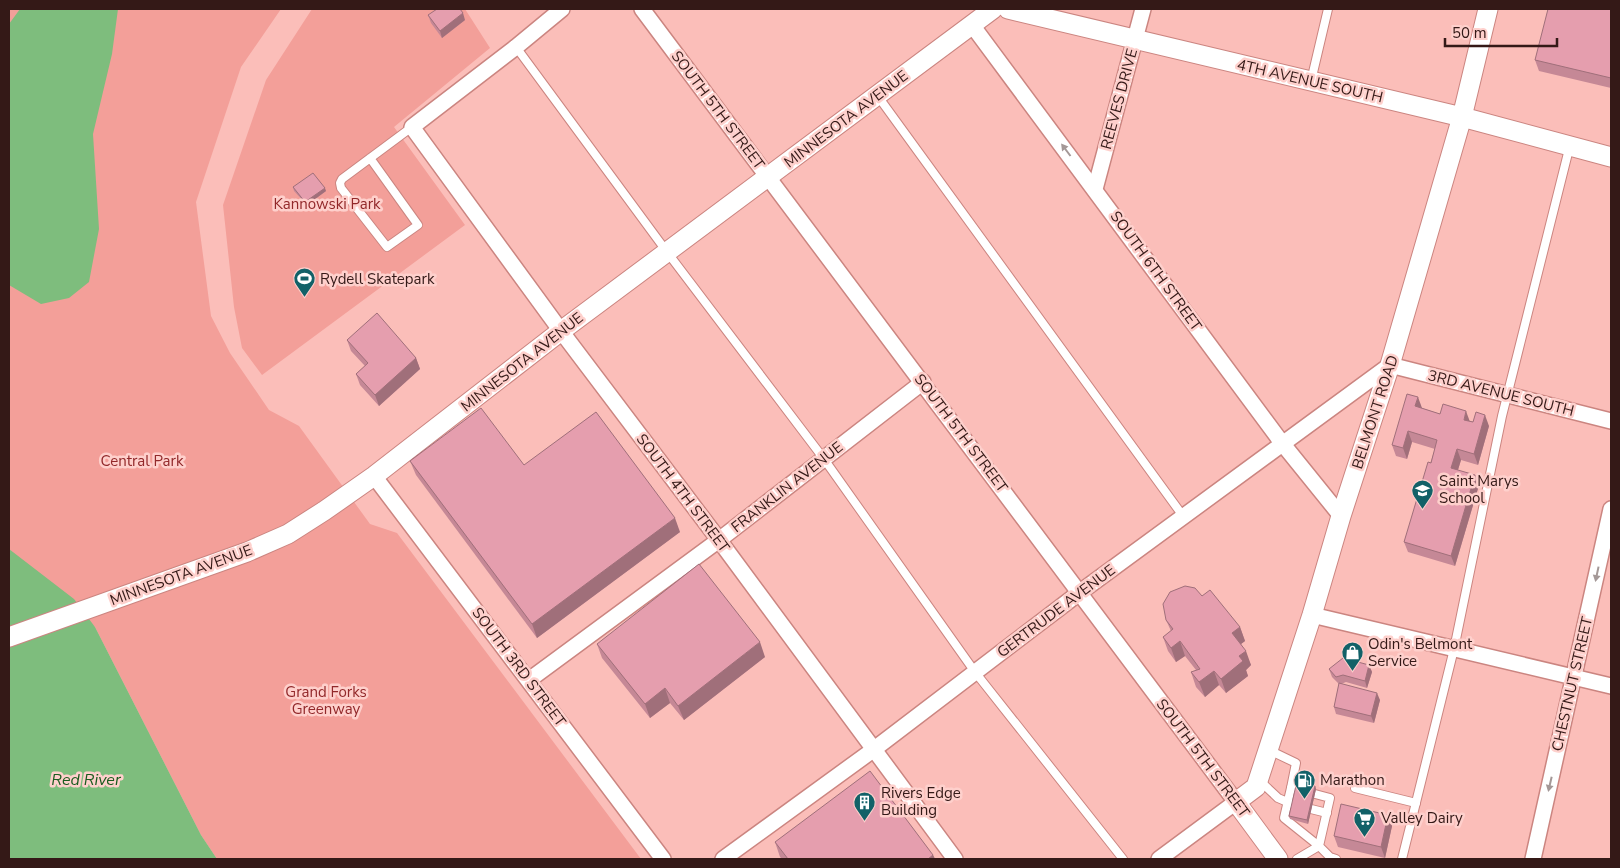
<svg xmlns="http://www.w3.org/2000/svg" width="1620" height="868" font-family="'Nunito Sans',sans-serif">
<style>
.green{fill:#f39f99}
.water{fill:#7ebd7d}
.lines{fill:none;stroke-linecap:round;stroke-linejoin:round}
.service-casing{stroke:#cb8580;stroke-width:10}
.minor-casing{stroke:#cb8580;stroke-width:18}
.tertiary-casing{stroke:#cb8580;stroke-width:21}
.service{stroke:#fff;stroke-width:8}
.minor{stroke:#fff;stroke-width:15}
.tertiary{stroke:#fff;stroke-width:19}
.wall{fill:#c58896}
.shaded-wall{fill:#a06f7a}
.building{fill:#e59eae;stroke:#a06f7a}
.oneway{fill:#a49897}
.labels{text-anchor:middle;stroke-width:5;stroke-linejoin:round;paint-order:stroke}
.street-label{font-size:15px;fill:#341917;stroke:#fed0cc}
.park-label{font-size:15px;fill:#92282a;stroke:#fed0cc}
.poi-label{font-size:15px;fill:#341917;stroke:#fed0cc;text-anchor:start}
.water-label{font-size:16px;font-style:italic;fill:#1a5b1e;stroke:#fed0cc}
</style>
<rect width="100%" height="100%" fill="#fbbeb9"/>
<g class="green">
<path d="M9,9H281L241,67L196,202L211,316L230,353L269,410L299,426L370,524L397,533L641,859H217L201,835L95,627L9,549Z"/>
<path d="M312,9H465L490,48L394,127L465,225L262,375L242,348L234,307L223,205L266,80Z"/>
</g>
<g class="water">
<path d="M20,9H118L112,54L93,134L99,229L89,282L69,298L41,304L9,285V24Z"/>
<path d="M9,549L74,599L95,627L201,835L217,859H9Z"/>
</g>
<g class="lines">
<defs>
<g id="service">
<path d="M516,47L667,252L824,459L975,672L1123,859"/>
<path d="M1311,81L1328,9"/>
<path d="M877,95L1183,516"/>
<path d="M370,158L418,225L387,247L341,188L340,183L342,179L412,127"/>
<path d="M1269,750L1296,763L1291,788L1295,789"/>
<path d="M1259,780L1278,798L1292,804"/>
<path d="M1291,788L1284,818L1319,846L1297,859"/>
<path d="M1355,788L1416,803"/>
<path d="M1315,794L1330,798L1319,846L1330,857L1336,859"/>
<path d="M1311,809L1327,813"/>
<path d="M1402,859L1454,649L1502,416L1570,145"/>
</g>
<g id="minor">
<path d="M562,9L516,47L412,127L561,331L719,540L955,859"/>
<path d="M642,9L1236,802L1159,859"/>
<path d="M972,25L1282,443L1341,516"/>
<path d="M1095,189L1143,9"/>
<path d="M374,476L663,859"/>
<path d="M1312,615L1611,686"/>
<path d="M529,680L719,540L923,382"/>
<path d="M723,859L873,750L1079,593L1390,365L1611,421"/>
<path d="M1533,859L1611,509"/>
</g>
<g id="tertiary">
<path d="M1008,9L1462,117L1611,157"/>
<path d="M9,637L247,552L288,534L324,511L374,476L561,331L993,9"/>
<path d="M1278,859L1236,802L1256,787L1312,615L1341,516L1390,365L1462,117L1488,9"/>
</g>
</defs>
<use href="#service" class="service-casing"/>
<use href="#minor" class="minor-casing"/>
<use href="#tertiary" class="tertiary-casing"/>
<use href="#service" class="service"/>
<use href="#minor" class="minor"/>
<use href="#tertiary" class="tertiary"/>
</g>
<g class="wall">
<path d="M1611,9V88L1539,71L1535,60Z"/>
<path d="M428,15L465,20L442,38L431,23Z"/>
<path d="M293,187L326,191L307,205L294,191Z"/>
<path d="M347,340L416,358L420,369L379,406L360,385L356,374L365,366L351,351Z"/>
<path d="M1422,408L1440,414L1489,426L1478,465L1461,460L1458,470L1479,485L1455,566L1408,552L1404,542L1435,449L1412,442L1407,459L1396,456L1392,445Z"/>
<path d="M410,461L524,465L680,532L537,638L416,475Z"/>
<path d="M1202,596L1240,627L1245,641L1241,644L1251,665L1246,670L1248,676L1226,693L1219,685L1205,697L1196,687L1191,672L1196,670L1185,656L1176,662L1168,651L1163,637L1171,631L1166,620Z"/>
<path d="M597,644L765,657L684,720L670,703L650,718L602,658Z"/>
<path d="M1369,665L1372,672L1367,688L1346,682L1341,684L1380,700L1374,723L1336,714L1334,707L1339,684L1332,677L1329,669Z"/>
<path d="M1315,786L1316,789L1308,824L1290,819L1289,816Z"/>
<path d="M1392,826L1385,858L1338,847L1334,836Z"/>
<path d="M775,842L933,855L935,859H782L780,857Z"/>
</g>
<g class="shaded-wall">
<path d="M463,13L465,20L442,38L440,31Z"/>
<path d="M325,188L326,191L307,205L305,202Z"/>
<path d="M416,358L420,369L379,406L375,395Z"/>
<path d="M1418,397L1422,408L1419,417L1415,406Z"/>
<path d="M1466,411L1470,422L1464,420Z"/>
<path d="M1485,415L1489,426L1478,465L1474,454Z"/>
<path d="M1408,431L1412,442L1407,459L1403,448Z"/>
<path d="M1457,449L1461,460L1455,479L1451,468Z"/>
<path d="M1475,475L1479,485L1455,566L1451,556Z"/>
<path d="M675,518L680,532L537,638L532,624Z"/>
<path d="M1240,627L1245,641L1237,647L1232,633Z"/>
<path d="M1180,641L1185,656L1176,662L1171,648Z"/>
<path d="M760,642L765,657L684,720L678,706Z"/>
<path d="M1246,651L1251,665L1246,670L1248,676L1226,693L1221,679L1239,656Z"/>
<path d="M1369,665L1372,672L1367,688L1365,681Z"/>
<path d="M1214,671L1219,685L1205,697L1199,682Z"/>
<path d="M665,688L670,703L650,718L645,704Z"/>
<path d="M1377,693L1380,700L1374,723L1371,716Z"/>
<path d="M1315,786L1316,789L1308,824L1307,820Z"/>
<path d="M1388,815L1392,826L1385,858L1381,847Z"/>
<path d="M933,855L935,859H928Z"/>
</g>
<g class="building">
<path d="M437,9H460L463,13L440,31L428,15Z"/>
<path d="M1548,9H1611V78L1535,60Z"/>
<path d="M313,173L325,188L305,202L293,187Z"/>
<path d="M377,313L416,358L375,395L356,374L368,363L347,340Z"/>
<path d="M1407,394L1418,397L1415,406L1440,414L1443,404L1466,411L1464,420L1473,422L1476,412L1485,415L1474,454L1457,449L1451,468L1475,475L1451,556L1404,542L1428,462L1431,463L1437,440L1408,431L1403,448L1392,445Z"/>
<path d="M481,408L524,465L596,412L675,518L532,624L410,461Z"/>
<path d="M699,564L760,642L678,706L665,688L645,704L597,644Z"/>
<path d="M1185,586L1195,588L1202,596L1210,590L1240,627L1232,633L1246,651L1239,656L1243,661L1221,679L1214,671L1199,682L1191,672L1200,669L1180,641L1171,648L1163,637L1173,629L1166,620L1163,604L1170,592Z"/>
<path d="M1343,658L1369,665L1365,681L1343,675L1336,677L1329,669Z"/>
<path d="M1339,683L1377,693L1371,716L1334,707Z"/>
<path d="M870,771L933,855L928,859H788L775,842Z"/>
<path d="M1297,781L1315,786L1307,820L1289,816Z"/>
<path d="M1341,804L1388,815L1381,847L1334,836Z"/>
</g>
<defs><path id="oneway-solid" d="M-6-.8H1V-3.2L6.5 0L1 3.2V.8H-6Z" transform="scale(1.25)"/></defs>
<g class="oneway">
<use href="#oneway-solid" transform="translate(1066 150) rotate(-127)"/>
<use href="#oneway-solid" transform="translate(1597 574) rotate(102)"/>
<use href="#oneway-solid" transform="translate(1550 784) rotate(103)"/>
</g>
<defs>
<symbol id="stadium-pin" viewBox="-11 -11 22 30"><path d="M0 17L-7.5 6A9.5 9.5 0 1 1 7.5 6Z" fill="#126168" stroke="#fed0cc"/><path d="M0-5a6.5 5 0 1 0 0 10a6.5 5 0 1 0 0-10ZM-3.5-1.8h7v3.6h-7Z" fill="#fff"/></symbol>
<symbol id="school-pin" viewBox="-11 -11 22 30"><path d="M0 17L-7.5 6A9.5 9.5 0 1 1 7.5 6Z" fill="#126168" stroke="#fed0cc"/><path d="M0-5L7-2L0 1L-7-2ZM-4 1L0 2.5L4 1V4Q0 6-4 4Z" fill="#fff"/></symbol>
<symbol id="shop-pin" viewBox="-11 -11 22 30"><path d="M0 17L-7.5 6A9.5 9.5 0 1 1 7.5 6Z" fill="#126168" stroke="#fed0cc"/><path d="M-5-2.5h2.3a2.7 3.5 0 0 1 5.4 0H5L5.5 6h-11ZM-1.5-2.5h3a1.5 2.3 0 0 0-3 0Z" fill="#fff"/></symbol>
<symbol id="fuel-pin" viewBox="-11 -11 22 30"><path d="M0 17L-7.5 6A9.5 9.5 0 1 1 7.5 6Z" fill="#126168" stroke="#fed0cc"/><path d="M-5.5-6h7V0h2V4h1.3V-2.5L3-4.5l.8-.8L6-3V5H2.5V1h-1V6h-7ZM-4.2-4.7v3.2H.2V-4.7Z" fill="#fff"/></symbol>
<symbol id="building-pin" viewBox="-11 -11 22 30"><path d="M0 17L-7.5 6A9.5 9.5 0 1 1 7.5 6Z" fill="#126168" stroke="#fed0cc"/><path d="M-4-6H4V6H1V3H-1V6H-4ZM-2.5-4.3h1.7v1.8h-1.7ZM.8-4.3h1.7v1.8H.8ZM-2.5-1h1.7V.8h-1.7ZM.8-1h1.7V.8H.8Z" fill="#fff"/></symbol>
<symbol id="supermarket-pin" viewBox="-11 -11 22 30"><path d="M0 17L-7.5 6A9.5 9.5 0 1 1 7.5 6Z" fill="#126168" stroke="#fed0cc"/><path d="M-6-5.5h2.5l.6 2H6L4.5 2H-2.5L-4.4-4H-6ZM-1.5 3.2a1.3 1.3 0 1 0 .1 0ZM3 3.2a1.3 1.3 0 1 0 .1 0Z" fill="#fff"/></symbol>
</defs>
<g fill-rule="evenodd">
<use href="#stadium-pin" x="292" y="266" width="25" height="34"/>
<use href="#school-pin" x="1410" y="478" width="25" height="34"/>
<use href="#shop-pin" x="1340" y="640" width="25" height="34"/>
<use href="#fuel-pin" x="1292" y="768" width="25" height="34"/>
<use href="#building-pin" x="852" y="790" width="25" height="34"/>
<use href="#supermarket-pin" x="1352" y="806" width="25" height="34"/>
</g>
<g class="labels">
<g class="street-label">
<text transform="translate(1310 81) rotate(13)" y="5">4TH AVENUE SOUTH</text>
<text transform="translate(1119 99) rotate(-75)" y="5">REEVES DRIVE</text>
<text transform="translate(718 110) rotate(53)" y="5">SOUTH 5TH STREET</text>
<text transform="translate(846 119) rotate(-37)" y="5">MINNESOTA AVENUE</text>
<text transform="translate(1156 271) rotate(54)" y="5">SOUTH 6TH STREET</text>
<text transform="translate(522 362) rotate(-38)" y="5">MINNESOTA AVENUE</text>
<text transform="translate(1501 393) rotate(14)" y="5">3RD AVENUE SOUTH</text>
<text transform="translate(1375 412) rotate(-72)" y="5">BELMONT ROAD</text>
<text transform="translate(961 433) rotate(53)" y="5">SOUTH 5TH STREET</text>
<text transform="translate(787 487) rotate(-38)" y="5">FRANKLIN AVENUE</text>
<text transform="translate(683 493) rotate(53)" y="5">SOUTH 4TH STREET</text>
<text transform="translate(181 575) rotate(-20)" y="5">MINNESOTA AVENUE</text>
<text transform="translate(1056 611) rotate(-37)" y="5">GERTRUDE AVENUE</text>
<text transform="translate(519 667) rotate(53)" y="5">SOUTH 3RD STREET</text>
<text transform="translate(1572 684) rotate(-77)" y="5">CHESTNUT STREET</text>
<text transform="translate(1203 758) rotate(53)" y="5">SOUTH 5TH STREET</text>
</g>
<g class="park-label">
<text x="327" y="209">Kannowski Park</text>
<text x="142" y="466">Central Park</text>
<text x="326" y="697">Grand Forks<tspan x="326" dy="17">Greenway</tspan></text>
</g>
<g class="poi-label">
<text x="320" y="284">Rydell Skatepark</text>
<text x="1439" y="486">Saint Marys<tspan x="1439" dy="17">School</tspan></text>
<text x="1368" y="649">Odin's Belmont<tspan x="1368" dy="17">Service</tspan></text>
<text x="1320" y="785">Marathon</text>
<text x="881" y="798">Rivers Edge<tspan x="881" dy="17">Building</tspan></text>
<text x="1381" y="823">Valley Dairy</text>
</g>
<g class="water-label">
<text x="86" y="785">Red River</text>
</g>
</g>
<rect width="1620" height="868" fill="none" stroke="#341917" stroke-width="20"/>
<path d="M1445 38v8h112v-8" fill="none" stroke="#341917" stroke-width="2.5"/>
<text x="1452" y="38" font-size="15" fill="#341917" stroke="#fed0cc" stroke-width="4" paint-order="stroke">50 m</text>
</svg>
